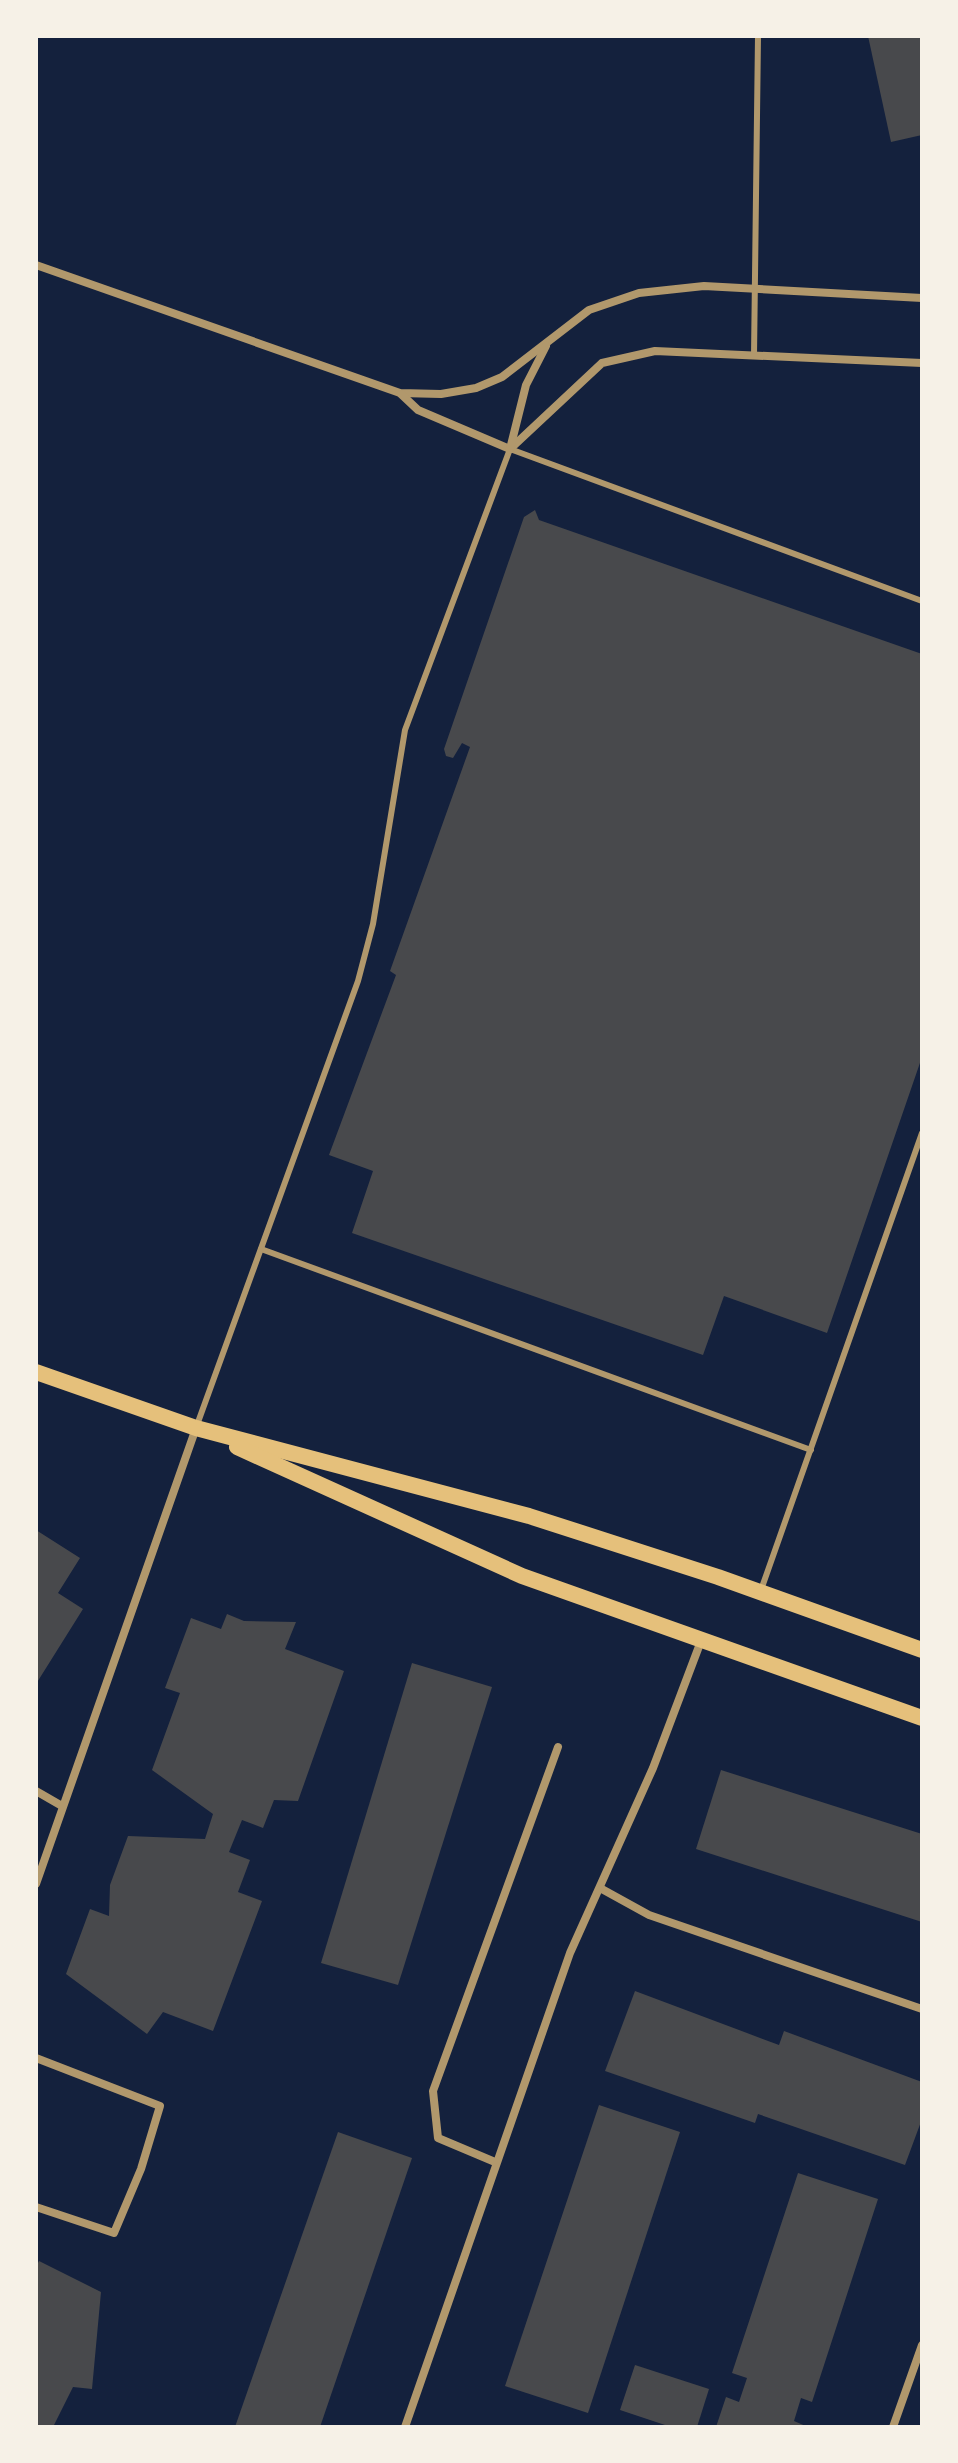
<svg xmlns="http://www.w3.org/2000/svg" width="958" height="2463" font-family="Helvetica,sans-serif">
<style>
.building{fill:#48494c}
.lines{fill:none;stroke-linecap:round;stroke-linejoin:round}
.service{stroke:#b1986c;stroke-width:6}
.minor{stroke:#b1986c;stroke-width:8}
.secondary{stroke:#e5c07b;stroke-width:16}
</style>
<rect width="100%" height="100%" fill="#14213d"/>
<g class="building">
<path d="M868,36H922V135L891,142Z"/>
<path d="M535,510L539,520L922,654V1057L827,1333L724,1296L703,1355L352,1233L373,1171L329,1155L396,975L390,971L470,747L462,743L453,758L446,756L444,749L524,517Z"/>
<path d="M36,1530L80,1558L58,1593L83,1609L36,1684Z"/>
<path d="M227,1614L244,1621L296,1622L285,1649L344,1671L298,1801L274,1800L263,1828L242,1820L229,1852L250,1860L238,1892L262,1901L213,2031L163,2012L147,2034L66,1974L90,1909L109,1916L110,1885L128,1836L205,1839L213,1814L152,1770L180,1693L165,1688L191,1618L221,1629Z"/>
<path d="M412,1663L492,1687L398,1985L321,1963Z"/>
<path d="M721,1770L922,1834V1922L696,1849Z"/>
<path d="M635,1991L779,2045L784,2031L922,2082V2119L905,2165L758,2114L755,2123L605,2071Z"/>
<path d="M599,2105L680,2132L588,2413L505,2386Z"/>
<path d="M338,2132L412,2158L320,2427H235Z"/>
<path d="M798,2173L878,2199L812,2402L801,2398L794,2421L808,2427H716L726,2397L739,2402L747,2378L732,2373Z"/>
<path d="M39,2261L101,2292L92,2389L73,2387L53,2427H36V2267Z"/>
<path d="M635,2365L709,2389L697,2427H671L620,2410Z"/>
</g>
<g class="lines">
<g class="service">
<path d="M754,356L758,36"/>
<path d="M261,1249L811,1450"/>
<path d="M197,1425L358,981L373,924L405,730L510,449L922,601"/>
<path d="M761,1590L922,1133"/>
</g>
<g class="minor">
<path d="M36,265L400,393L441,394L476,388L502,377L589,310L639,293L704,286L922,298"/>
<path d="M401,394L418,410L510,449"/>
<path d="M510,449L602,363L655,351L922,363"/>
<path d="M510,449L526,385L546,346"/>
<path d="M36,1791L62,1806"/>
<path d="M36,1884L196,1428"/>
<path d="M600,1888L649,1915L922,2009"/>
<path d="M36,2058L160,2106L141,2169L114,2233L36,2207"/>
<path d="M495,2162L438,2138L433,2091L558,1747"/>
<path d="M405,2427L570,1953L653,1768L701,1641"/>
<path d="M893,2427L922,2345"/>
</g>
<g class="secondary">
<path d="M36,1372L196,1428L529,1516L718,1577L922,1650"/>
<path d="M237,1447L522,1576L922,1718"/>
</g>
</g>
<rect width="958" height="2463" fill="none" stroke="#f6f1e7" stroke-width="76"/>
</svg>
